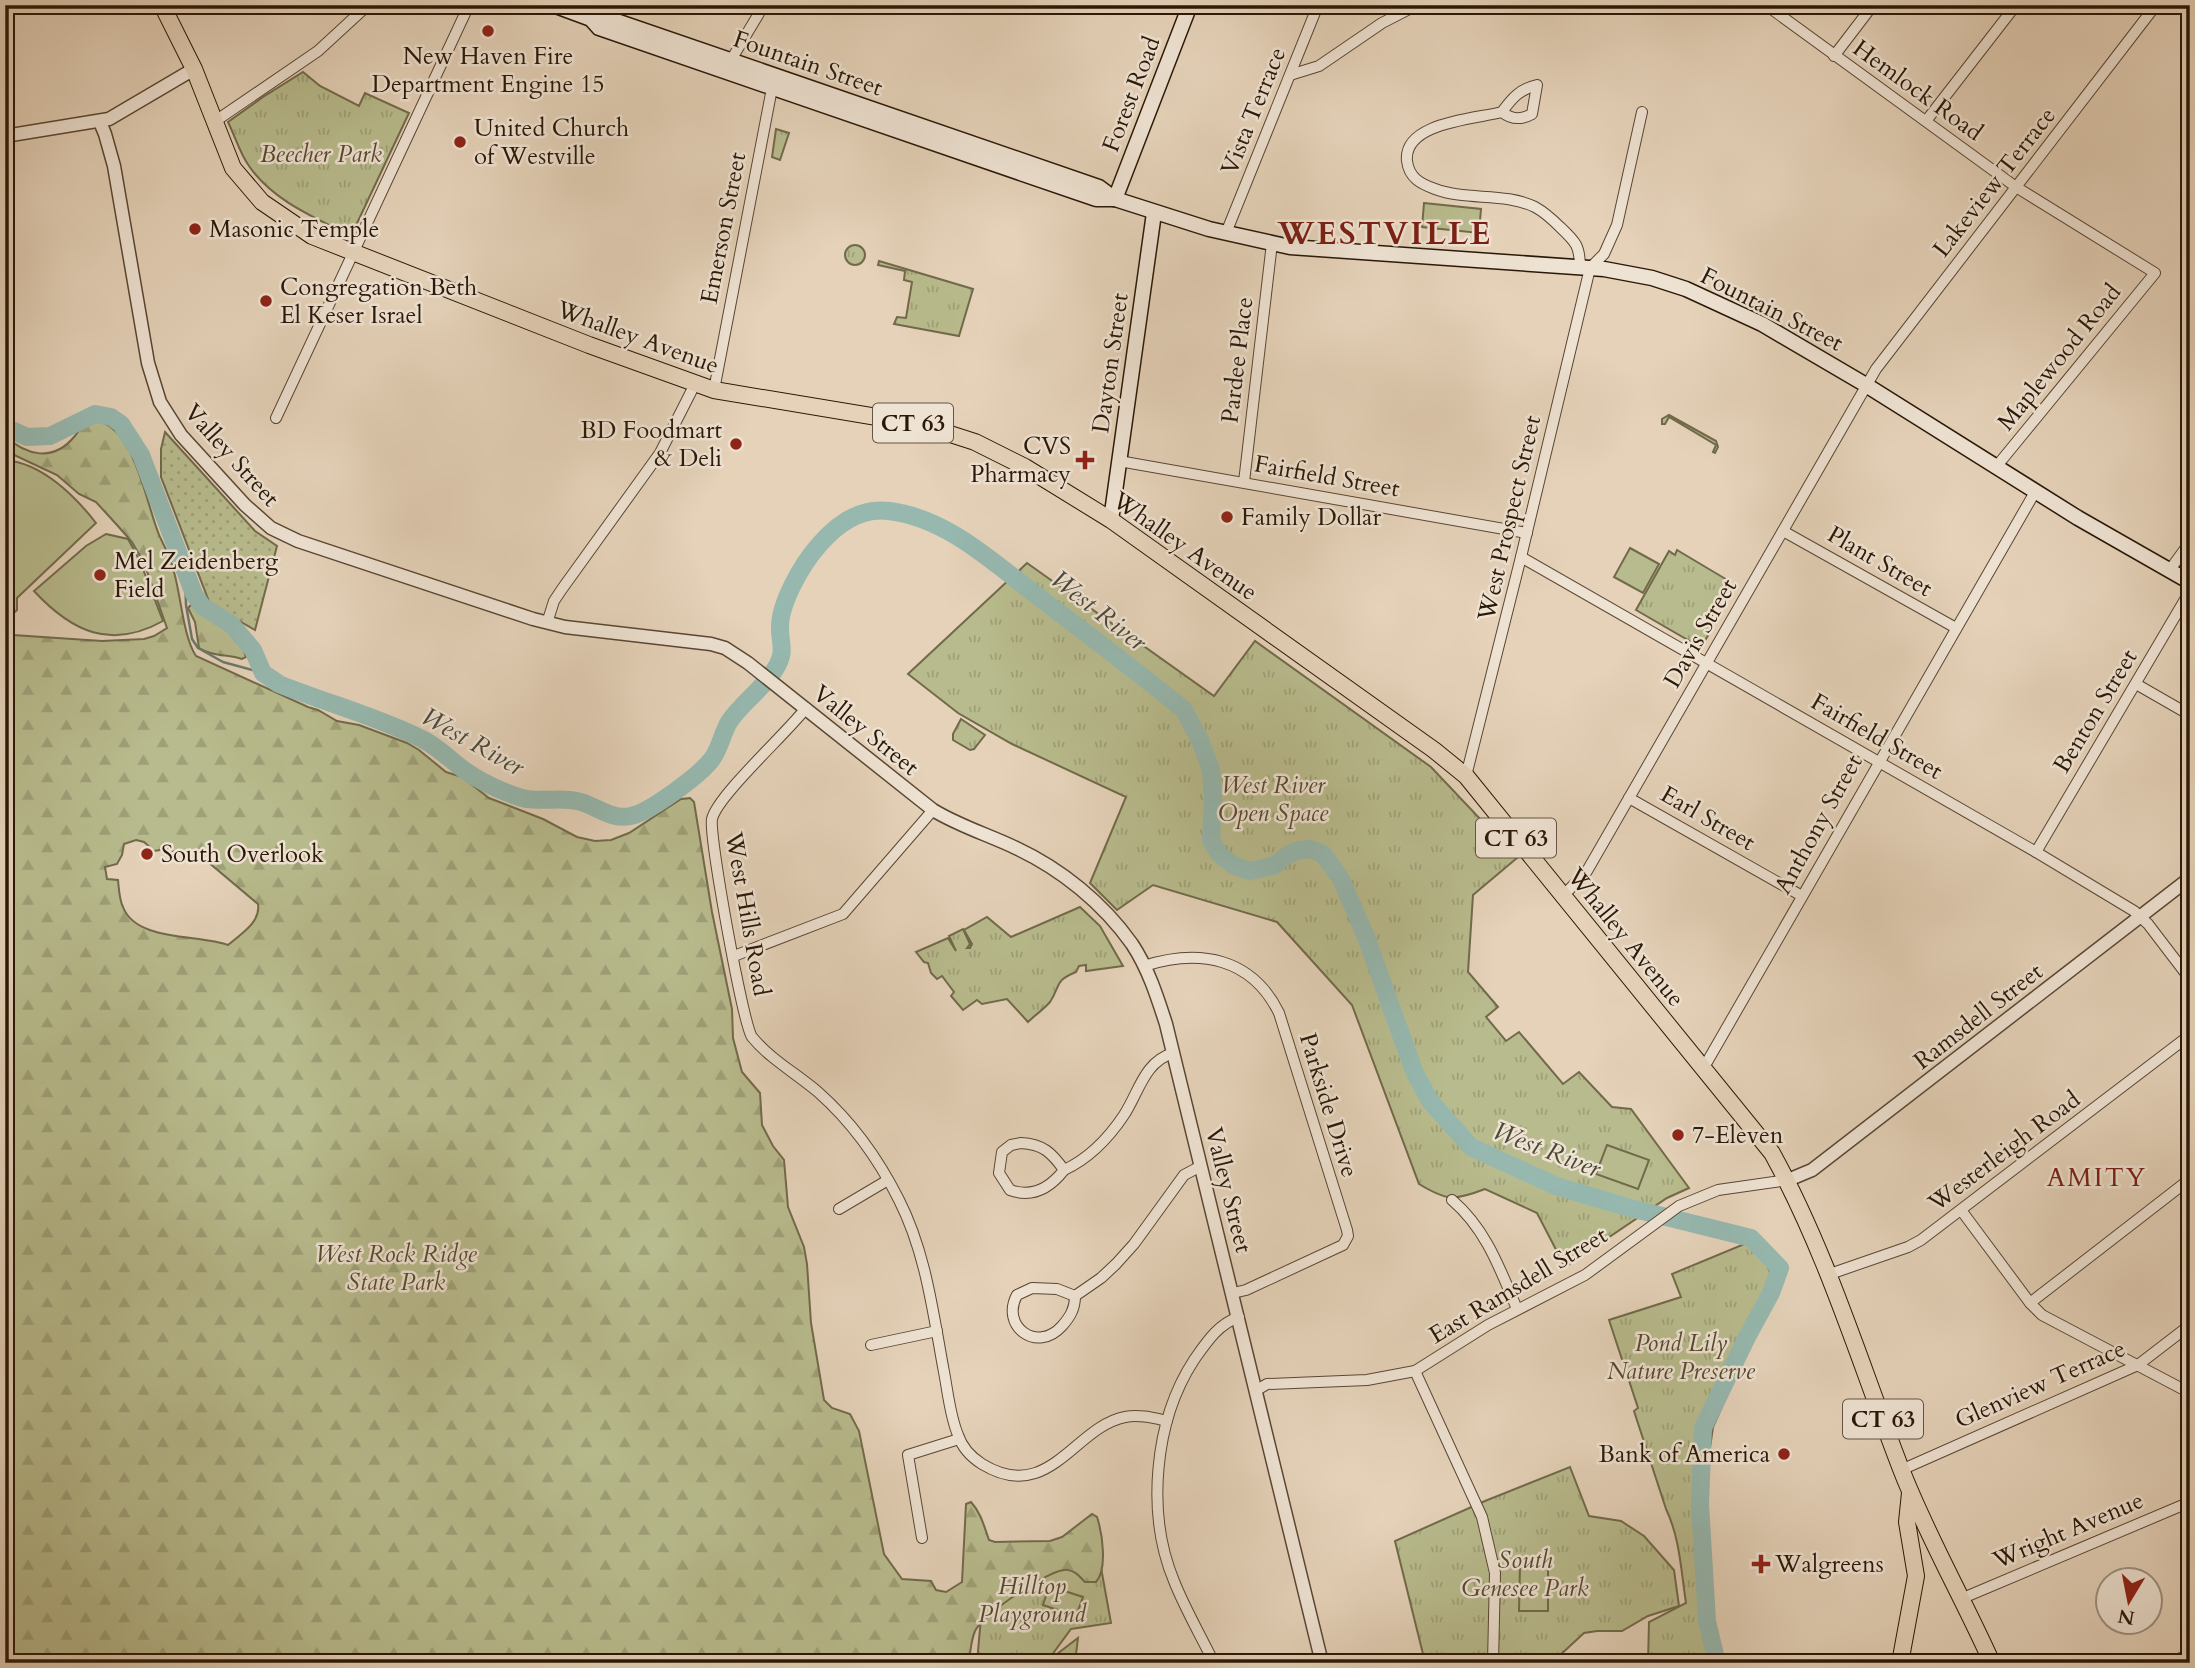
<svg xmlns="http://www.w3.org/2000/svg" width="2195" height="1668" font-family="Cardo,serif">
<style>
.grass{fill:url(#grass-tufts);stroke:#716a4a;stroke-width:2}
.forest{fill:url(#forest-firs);stroke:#716a4a;stroke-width:2;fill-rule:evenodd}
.garden{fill:url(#garden-dots);stroke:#716a4a;stroke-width:2}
.pitch{fill:#b8bb8d;stroke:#716a4a;stroke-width:2}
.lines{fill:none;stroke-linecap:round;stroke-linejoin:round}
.stream{stroke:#6b786c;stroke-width:2.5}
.river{stroke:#96b8af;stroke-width:18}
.minor-casing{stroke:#594634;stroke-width:12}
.tertiary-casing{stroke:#594634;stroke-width:15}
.secondary-casing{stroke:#2a1807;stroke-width:17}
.primary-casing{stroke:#2a1807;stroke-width:18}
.minor{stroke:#eee2d2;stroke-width:10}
.tertiary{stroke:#eee2d2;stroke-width:12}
.secondary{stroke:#eee2d2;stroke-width:14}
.primary{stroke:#e5d2b9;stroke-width:16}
.poi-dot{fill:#8f2418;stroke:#eee2d2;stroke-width:2.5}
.labels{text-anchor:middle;stroke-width:5;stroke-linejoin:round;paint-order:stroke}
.shield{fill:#eee2d2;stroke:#655544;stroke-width:2}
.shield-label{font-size:23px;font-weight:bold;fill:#2a1807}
.poi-label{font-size:24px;fill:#2a1807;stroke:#eee2d2;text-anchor:start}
.street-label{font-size:24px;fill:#2a1807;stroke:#eee2d2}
.park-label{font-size:24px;font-style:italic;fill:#55492f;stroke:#eee2d2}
.water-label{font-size:26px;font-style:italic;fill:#4a4839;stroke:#eee2d2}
.neighbourhood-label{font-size:26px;letter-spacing:2px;fill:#7a1f14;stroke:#eee2d2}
.district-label{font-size:32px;font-weight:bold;letter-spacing:2px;fill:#7a1f14;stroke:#eee2d2}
</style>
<defs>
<pattern id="grass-tufts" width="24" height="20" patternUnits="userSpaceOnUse" patternTransform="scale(1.75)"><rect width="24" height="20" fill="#b8bb8d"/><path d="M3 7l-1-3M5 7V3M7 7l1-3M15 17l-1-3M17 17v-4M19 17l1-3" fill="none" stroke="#9ea078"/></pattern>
<pattern id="forest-firs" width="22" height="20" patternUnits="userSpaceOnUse" patternTransform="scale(1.75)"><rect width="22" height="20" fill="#b8bb8d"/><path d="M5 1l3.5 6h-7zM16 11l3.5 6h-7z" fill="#9ea078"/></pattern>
<pattern id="garden-dots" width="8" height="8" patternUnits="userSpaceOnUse" patternTransform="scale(1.75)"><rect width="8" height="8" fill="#b8bb8d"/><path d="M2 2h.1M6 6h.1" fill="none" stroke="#9ea078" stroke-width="1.8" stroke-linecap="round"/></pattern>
</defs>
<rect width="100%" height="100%" fill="#e5d2b9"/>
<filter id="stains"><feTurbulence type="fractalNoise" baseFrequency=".00286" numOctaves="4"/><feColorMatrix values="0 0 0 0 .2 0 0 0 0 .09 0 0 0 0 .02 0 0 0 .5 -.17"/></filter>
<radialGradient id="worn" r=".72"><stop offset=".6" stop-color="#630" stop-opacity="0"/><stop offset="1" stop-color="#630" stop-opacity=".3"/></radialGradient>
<g class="grass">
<path d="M303,72L320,86L359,106L365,93L409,113L351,236C314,217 273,201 249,166C240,154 235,136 228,122L263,97Z"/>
<path d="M776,129L789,133L780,160L772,157Z"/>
<circle cx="855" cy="255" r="10"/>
<path d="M879,261L973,289L959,336L894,324L897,317L906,318L912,282L904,280L905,271L878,265Z"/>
<path d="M1669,415L1716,441L1718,447L1715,453L1713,452L1716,445L1669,417L1665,424H1662V419Z"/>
<path d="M1677,550L1729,581L1712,613V629L1704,642L1693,643L1636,610L1669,551L1675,555Z"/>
<path d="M1027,563L1214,696L1255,641L1431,767L1517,858L1473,895L1468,972L1498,1007L1486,1017L1506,1041L1519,1032L1563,1084L1579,1072L1612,1107L1631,1109L1689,1188L1667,1198L1565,1267L1537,1213L1485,1189C1454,1201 1447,1201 1419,1184L1352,1005L1277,922L1153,885L1117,910L1090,883L1126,797L1012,744L958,713L908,674Z"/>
<path d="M961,719L985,735L974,749L970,750L953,740V734Z"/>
<path d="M1080,907L1100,926L1123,966L1086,971V965L1079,966L1076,972C1054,981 1061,985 1050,1002C1044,1009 1034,1016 1028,1022L1007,999L982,1004L977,1000L963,1010L951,996L954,992L942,976L937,979L931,973L928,963L924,962L916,952L948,938L956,951L949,936L963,929L970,944L967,948H970L972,944L964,930L987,917L1011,937Z"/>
<path d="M1754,1240C1771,1258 1777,1274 1770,1298L1713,1427L1704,1489L1707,1562L1711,1591V1663H1648L1649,1622L1686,1603C1681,1571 1680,1538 1666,1509L1634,1411L1638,1408L1609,1320L1681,1297L1672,1274Z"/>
<path d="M1570,1467L1589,1516L1621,1521L1644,1536L1674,1570L1679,1606L1648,1616L1622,1631H1597L1584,1633L1557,1658L1485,1656L1484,1660L1430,1659L1423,1654L1395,1541L1485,1501Z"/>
<path d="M1096,1540L1111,1623L1071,1629L1046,1663H977L986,1560Z"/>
</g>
<g class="forest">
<path d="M89,421C135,417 146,507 160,537C166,549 171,559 174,572C181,596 183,636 196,656L308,707L318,710L337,721L359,725L407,743L419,750L446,772L462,777L489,798L543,819L577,837L595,841L611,840L629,833L681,799L690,798L694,802L712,912L732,1009L733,1038L742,1072L760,1093L762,1125L773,1146L784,1160L788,1207L804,1247L807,1264L811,1323L824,1400L832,1408L850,1414L859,1431L884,1554L902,1579L931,1581L936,1590L946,1592L962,1582L966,1504L971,1502C981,1513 984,1526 989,1540L995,1542L1050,1541L1062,1537L1092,1514L1097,1517C1102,1532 1108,1569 1096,1582H1085C1080,1577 1076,1571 1068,1570C1051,1567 981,1616 975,1631C971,1640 970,1653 969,1663H5V638L13,635L102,641L144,639L154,636L167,628L144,563L132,542L117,525L96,502L79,494L57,475L10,453H5V436C27,456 53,462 74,437C80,430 81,425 89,421ZM136,840L144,842L154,851L167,849L208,862L258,904C261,922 241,934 228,945C200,934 136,942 123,907C119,899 119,889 118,880L107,879L105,867L117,864L122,855L124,844Z"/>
<path d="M192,604C209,622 239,631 246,657L242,659C227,654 214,657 199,648L195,622L188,608Z"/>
<path d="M1078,1638L1076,1654L1070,1663H1049L1057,1654Z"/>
</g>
<path class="garden" d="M165,432L255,531L277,546L255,630L210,604L161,477V449Z"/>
<g class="pitch">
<path d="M1424,203L1481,209L1479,233L1422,227Z"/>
<path d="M5,460C42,463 75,496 96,523L17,598V610L5,621Z"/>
<path d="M106,534L128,539L139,559L163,621C111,650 72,632 34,591L86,546Z"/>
<path d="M1630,548L1659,564L1643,593L1614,577Z"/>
<path d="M1607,1145L1649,1160L1638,1189L1596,1174Z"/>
<path d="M1520,1565L1548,1566V1611H1519Z"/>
<path d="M1049,1586L1083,1597L1076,1616L1043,1605Z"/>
</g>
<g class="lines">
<path class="stream" d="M185,571L186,605L192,639L198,648L223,662L263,673"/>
<path class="river" d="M5,427L27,437L50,436L95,414L111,417L121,424L141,455L194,594L202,606L231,624L253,650L263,673L279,684C326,703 376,716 422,739C437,746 450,760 464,770C481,782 503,792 522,798C541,803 562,796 581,802C598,807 611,820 631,816C650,812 700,775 712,759C720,748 722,734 729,722C742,702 767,686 778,664C785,651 780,642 780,629C779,604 802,564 819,545C837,524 860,507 889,511C948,518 995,564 1040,598C1088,635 1137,671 1184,710L1200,740L1211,770L1213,800L1211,840L1219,854L1233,865L1250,871L1273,866L1289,854L1299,850L1310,849L1323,854L1341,879L1366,937L1414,1071L1430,1101L1471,1147L1556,1186L1630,1208L1751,1238L1780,1268L1771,1293L1747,1337L1703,1428L1700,1504L1707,1621L1717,1663"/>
<defs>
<g id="minor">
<path d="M1766,5L2016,187L2155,273L1996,467"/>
<path d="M1834,56L1873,5"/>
<path d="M728,65L764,5"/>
<path d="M1290,75L1319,66L1382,23L1417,5"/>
<path d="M1502,112C1512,120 1521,120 1532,114L1537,85C1520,89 1512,98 1502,112C1476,119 1403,122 1407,161C1409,178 1421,184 1435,189C1467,201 1504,192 1535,207C1544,212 1553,220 1560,227C1576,242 1580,246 1580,268"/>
<path d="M1926,121L2016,5"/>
<path d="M214,122L318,51L368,5"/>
<path d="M1226,233L1318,5"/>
<path d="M714,390L773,83"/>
<path d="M276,418L469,5"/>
<path d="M1119,461L1527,533"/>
<path d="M1244,482L1272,243"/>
<path d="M1783,531L1956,628"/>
<path d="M1521,557L2036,852L2134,911L2148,924L2190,979"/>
<path d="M2169,571L2190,542"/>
<path d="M547,623L554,601L562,589L660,453L695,384"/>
<path d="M2136,684L2190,715"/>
<path d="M806,708C787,733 717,796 712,819C709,837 743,1024 752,1037C770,1059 797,1074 818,1092C852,1122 879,1160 899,1200C926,1253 933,1313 944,1372C948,1393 950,1416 958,1435C962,1447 971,1457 982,1464C1049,1505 1074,1427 1125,1417C1139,1414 1154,1418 1167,1421"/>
<path d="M1466,776L1521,557L1590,268L1604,254L1617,225L1642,112"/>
<path d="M1629,798L1802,896"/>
<path d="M2036,852L2190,591"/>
<path d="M1563,896L1587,871L1876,369L2156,5"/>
<path d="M734,956L843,914L933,810"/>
<path d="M1144,966C1200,948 1252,958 1279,1013L1347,1230L1348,1236L1343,1245L1246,1290L1233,1293"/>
<path d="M1703,1069L2035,492"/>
<path d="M1021,1143C1043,1144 1052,1153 1064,1170C1050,1188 1032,1198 1010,1190L999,1173L1002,1152L1011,1145Z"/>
<path d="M1064,1170C1090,1158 1108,1139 1124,1115C1139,1092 1144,1062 1173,1053"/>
<path d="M1452,1200C1486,1229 1500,1269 1517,1309"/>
<path d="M839,1209L888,1180"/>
<path d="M1961,1210L2030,1303L2042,1315L2190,1393"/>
<path d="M1830,1274L1908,1247L1921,1240L2190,1035"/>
<path d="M1032,1288L1057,1289L1075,1296C1075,1309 1070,1317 1062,1326C1037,1354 1000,1326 1017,1295Z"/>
<path d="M1075,1296L1101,1278L1116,1264L1134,1244L1184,1175L1201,1166"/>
<path d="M2030,1303L2190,1179"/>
<path d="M871,1345L937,1331"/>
<path d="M1415,1371L1482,1517L1495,1573L1493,1663"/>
<path d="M1257,1390L1267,1384L1367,1380L1415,1371L1488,1325L1585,1275L1679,1206L1718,1190L1788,1180"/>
<path d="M1901,1470L2138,1365L2190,1325"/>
<path d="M922,1538L908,1455L959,1439"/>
<path d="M1963,1598L2190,1502"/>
<path d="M1214,1663C1201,1636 1185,1609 1174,1581C1146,1514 1154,1421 1194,1360C1206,1343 1218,1324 1239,1317"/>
<path d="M2170,1663L2190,1654"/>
</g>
<g id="tertiary">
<path d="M100,122L105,134L114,166L148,363L160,402L181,435L245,505L271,528L298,541L533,619L565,627L711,644L725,648L748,663L933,810C959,826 989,835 1016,848C1061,869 1103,903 1132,944C1148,968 1157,996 1166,1024L1322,1663"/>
<path d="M5,136L109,119L194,69"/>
<path d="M1788,1180L1812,1170L2190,878"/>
</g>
<g id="secondary">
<path d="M553,5L591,19L599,28L1096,199H1115L1209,229L1290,247L1604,269L1652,278L1686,289L1762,324L1866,385L2078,518L2190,582"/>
<path d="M591,19L602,16L1099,187L1115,199"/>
<path d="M1115,199L1190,5"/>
<path d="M1111,520L1154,213"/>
</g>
<g id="primary">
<path d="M162,5L194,69L233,168L262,202L312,236L589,345L714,390L919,424L975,442L1025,467L1111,520L1434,750L1466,776L1772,1153C1827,1253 1860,1363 1901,1469C1927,1536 1963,1598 1992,1663"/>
<path d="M1900,1663L1916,1576L1907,1522L1910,1493"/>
</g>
</defs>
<use href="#minor" class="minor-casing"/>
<use href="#tertiary" class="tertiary-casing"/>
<use href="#secondary" class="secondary-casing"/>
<use href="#primary" class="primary-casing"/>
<use href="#minor" class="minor"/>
<use href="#tertiary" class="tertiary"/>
<use href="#secondary" class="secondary"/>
<use href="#primary" class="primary"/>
</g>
<g class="poi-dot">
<circle cx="488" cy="31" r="7"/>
<circle cx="460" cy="142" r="7"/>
<circle cx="195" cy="229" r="7"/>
<circle cx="266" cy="301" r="7"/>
<circle cx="736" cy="444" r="7"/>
<path d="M1081.5 449.5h7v7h7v7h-7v7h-7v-7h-7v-7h7z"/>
<circle cx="1227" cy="517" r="7"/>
<circle cx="100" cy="575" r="7"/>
<circle cx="147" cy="854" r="7"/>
<circle cx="1678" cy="1135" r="7"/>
<circle cx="1784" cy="1454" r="7"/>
<path d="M1757.5 1553.5h7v7h7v7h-7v7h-7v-7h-7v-7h7z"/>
</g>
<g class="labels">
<g class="shield">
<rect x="873" y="403.5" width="80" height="39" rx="5"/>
<rect x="1476" y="818.5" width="80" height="39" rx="5"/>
<rect x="1843" y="1399.5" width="80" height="39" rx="5"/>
</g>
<g class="shield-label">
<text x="913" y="431">CT 63</text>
<text x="1516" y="846">CT 63</text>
<text x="1883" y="1427">CT 63</text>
</g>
<g class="poi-label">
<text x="488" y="64" text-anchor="middle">New Haven Fire<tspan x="488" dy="28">Department Engine 15</tspan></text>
<text x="474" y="136">United Church<tspan x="474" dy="28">of Westville</tspan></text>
<text x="209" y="237">Masonic Temple</text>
<text x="280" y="295">Congregation Beth<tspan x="280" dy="28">El Keser Israel</tspan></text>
<text x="722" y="438" text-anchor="end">BD Foodmart<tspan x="722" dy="28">&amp; Deli</tspan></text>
<text x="1071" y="454" text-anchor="end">CVS<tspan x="1071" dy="28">Pharmacy</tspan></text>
<text x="1241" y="525">Family Dollar</text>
<text x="114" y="569">Mel Zeidenberg<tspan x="114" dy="28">Field</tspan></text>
<text x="161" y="862">South Overlook</text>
<text x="1692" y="1143">7-Eleven</text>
<text x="1770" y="1462" text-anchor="end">Bank of America</text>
<text x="1775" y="1572">Walgreens</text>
</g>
<g class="street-label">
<text transform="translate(808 63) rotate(19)" y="8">Fountain Street</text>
<text transform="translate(1918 90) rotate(36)" y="8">Hemlock Road</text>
<text transform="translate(1131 94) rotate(-69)" y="8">Forest Road</text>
<text transform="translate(1253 111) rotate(-68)" y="8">Vista Terrace</text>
<text transform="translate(1994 182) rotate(-52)" y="8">Lakeview Terrace</text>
<text transform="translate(723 228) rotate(-79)" y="8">Emerson Street</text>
<text transform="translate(1772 309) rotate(27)" y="8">Fountain Street</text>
<text transform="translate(638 337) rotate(20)" y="8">Whalley Avenue</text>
<text transform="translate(2059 357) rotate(-51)" y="8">Maplewood Road</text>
<text transform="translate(1237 360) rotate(-83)" y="8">Pardee Place</text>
<text transform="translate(1110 363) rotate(-82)" y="8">Dayton Street</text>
<text transform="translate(232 455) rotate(48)" y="8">Valley Street</text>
<text transform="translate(1327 476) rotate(10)" y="8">Fairfield Street</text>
<text transform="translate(1509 518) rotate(-77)" y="8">West Prospect Street</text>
<text transform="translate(1185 546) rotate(35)" y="8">Whalley Avenue</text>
<text transform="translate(1880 561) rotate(30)" y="8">Plant Street</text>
<text transform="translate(1700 633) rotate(-60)" y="8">Davis Street</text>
<text transform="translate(2095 711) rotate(-59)" y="8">Benton Street</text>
<text transform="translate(866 730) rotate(39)" y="8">Valley Street</text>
<text transform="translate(1877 736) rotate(30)" y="8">Fairfield Street</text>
<text transform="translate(1708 818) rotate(30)" y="8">Earl Street</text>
<text transform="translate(1818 824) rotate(-61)" y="8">Anthony Street</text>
<text transform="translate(748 914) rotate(80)" y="8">West Hills Road</text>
<text transform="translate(1626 937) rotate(51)" y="8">Whalley Avenue</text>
<text transform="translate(1978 1016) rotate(-38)" y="8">Ramsdell Street</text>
<text transform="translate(1329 1105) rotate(73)" y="8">Parkside Drive</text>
<text transform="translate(2004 1151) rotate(-37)" y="8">Westerleigh Road</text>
<text transform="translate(1229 1190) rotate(76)" y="8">Valley Street</text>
<text transform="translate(1518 1285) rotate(-31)" y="8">East Ramsdell Street</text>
<text transform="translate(2040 1384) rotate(-24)" y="8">Glenview Terrace</text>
<text transform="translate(2068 1530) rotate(-23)" y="8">Wright Avenue</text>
</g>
<g class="park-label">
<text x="321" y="162">Beecher Park</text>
<text x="1273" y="793">West River<tspan x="1273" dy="28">Open Space</tspan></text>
<text x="396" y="1262">West Rock Ridge<tspan x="396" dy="28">State Park</tspan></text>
<text x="1681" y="1351">Pond Lily<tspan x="1681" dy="28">Nature Preserve</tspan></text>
<text x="1525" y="1568">South<tspan x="1525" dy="28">Genesee Park</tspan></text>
<text x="1032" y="1594">Hilltop<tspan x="1032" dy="28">Playground</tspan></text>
</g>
<g class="water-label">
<text transform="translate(1099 610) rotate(38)" y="9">West River</text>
<text transform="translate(473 741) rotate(29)" y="9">West River</text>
<text transform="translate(1547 1149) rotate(21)" y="9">West River</text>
</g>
<g class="neighbourhood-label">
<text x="2097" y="1186">AMITY</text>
</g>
<g class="district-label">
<text x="1385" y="244">WESTVILLE</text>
</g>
</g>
<rect width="2195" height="1668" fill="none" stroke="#e5d2b9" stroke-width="28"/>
<rect x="7" y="7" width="2181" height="1654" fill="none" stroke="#2a1807" stroke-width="3.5"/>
<rect x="14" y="14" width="2167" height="1640" fill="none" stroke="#2a1807" stroke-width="2"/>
<g transform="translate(2129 1601) rotate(190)"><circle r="33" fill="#eee2d2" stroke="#a09181" stroke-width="2"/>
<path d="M0-5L12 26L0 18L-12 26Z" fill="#8f2418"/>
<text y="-10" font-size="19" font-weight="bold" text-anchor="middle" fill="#2a1807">N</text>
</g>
<rect width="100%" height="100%" filter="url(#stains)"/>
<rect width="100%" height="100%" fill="url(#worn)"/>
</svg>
